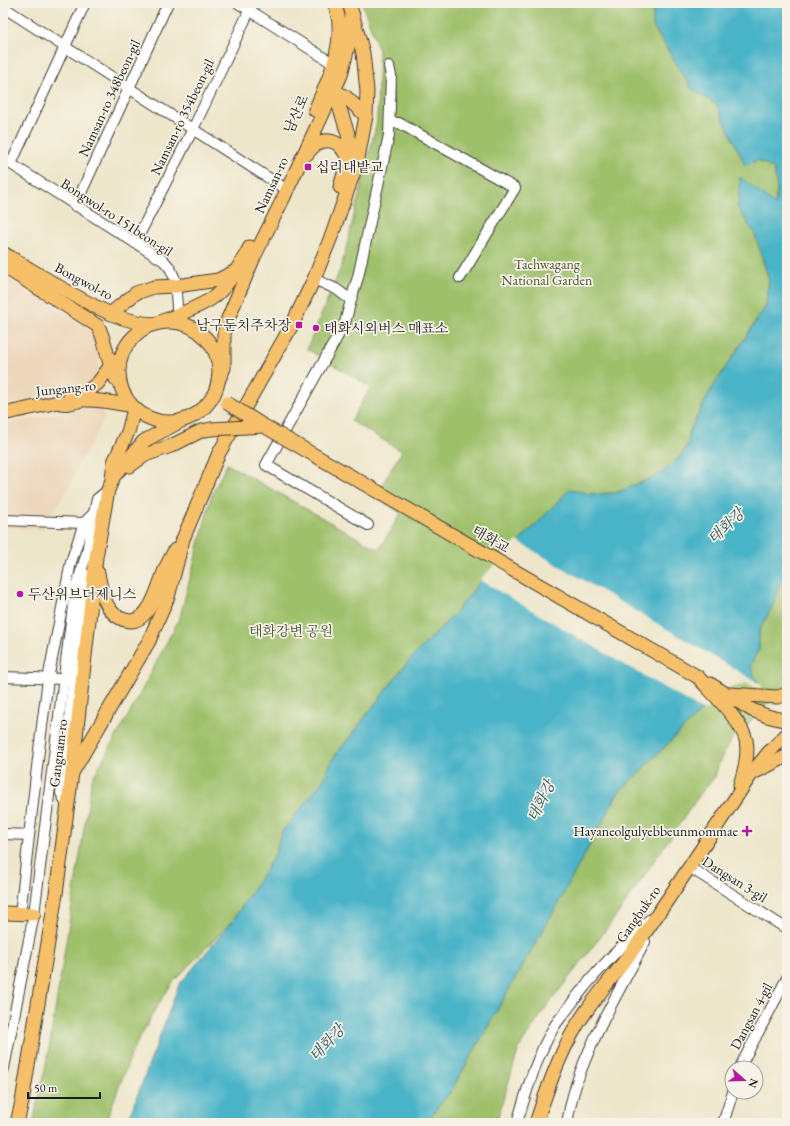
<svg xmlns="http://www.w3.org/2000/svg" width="790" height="1126" font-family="'EB Garamond','Noto Serif KR',serif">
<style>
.built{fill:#edd7bb}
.green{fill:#9ec06a;stroke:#5d6e43}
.water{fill:#49b3c7;stroke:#326872}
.pier{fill:#eee6ca}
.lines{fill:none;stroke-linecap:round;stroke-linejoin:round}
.minor-casing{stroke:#3c3a36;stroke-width:12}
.major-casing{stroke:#3c3a36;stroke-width:15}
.minor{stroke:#fff;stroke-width:10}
.major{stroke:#f6c06b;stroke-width:13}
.major-bridge-casing{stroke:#3c3a36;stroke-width:15;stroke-linecap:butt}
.major-bridge{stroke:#f6c06b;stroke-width:13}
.poi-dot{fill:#b5179e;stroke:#f7f3e8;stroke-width:1.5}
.labels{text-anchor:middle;stroke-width:3.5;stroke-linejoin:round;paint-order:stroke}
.street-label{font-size:14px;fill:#1c1c1c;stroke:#f7f3e8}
.poi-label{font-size:14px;fill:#1c1c1c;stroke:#f7f3e8;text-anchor:start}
.park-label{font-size:14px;fill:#4a5537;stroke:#f7f3e8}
.water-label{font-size:15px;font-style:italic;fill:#2e5860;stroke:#f7f3e8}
</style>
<rect width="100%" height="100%" fill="#f7f3e8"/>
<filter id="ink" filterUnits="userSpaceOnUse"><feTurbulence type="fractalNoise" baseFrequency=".025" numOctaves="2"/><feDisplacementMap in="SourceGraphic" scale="8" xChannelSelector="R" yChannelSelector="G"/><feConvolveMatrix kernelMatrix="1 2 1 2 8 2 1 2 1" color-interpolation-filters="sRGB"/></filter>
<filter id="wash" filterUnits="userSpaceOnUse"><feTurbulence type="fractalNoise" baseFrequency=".012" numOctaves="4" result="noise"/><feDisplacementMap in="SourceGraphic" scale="16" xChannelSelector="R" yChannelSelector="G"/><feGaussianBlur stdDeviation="0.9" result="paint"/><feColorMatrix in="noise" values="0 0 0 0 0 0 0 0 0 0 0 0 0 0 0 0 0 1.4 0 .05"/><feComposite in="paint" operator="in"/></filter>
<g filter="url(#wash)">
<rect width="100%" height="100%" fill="#eee6ca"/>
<g class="built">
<path d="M3,275L74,317L94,327L99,339L100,358L98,371L91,382L68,394L3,408Z"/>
<path d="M100,405L104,416L93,441L78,465L71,483L42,530L3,528V424Z"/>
</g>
<g class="green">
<path d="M362,3H649L653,8V26L692,89L717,105L745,165L758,160L774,169L777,188L775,206L738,208L755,234L769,280L766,306L711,390L689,432V442L680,457L661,474L616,493L589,494L570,489L479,583L455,613L406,664L332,760L323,781L281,833L275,855L234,919L173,982L157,1006L133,1050L105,1123H33L48,1055L92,779L132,709L180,617L212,494L227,464L379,550L401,513L375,497L402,451L351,421L371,387L307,349L342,265L377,122L379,51Z"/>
<path d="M787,575V688L781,691L732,739L719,762L715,777L703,790L614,919L545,1009L519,1048L496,1123H425L451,1091L556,907L618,793L693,719L750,666L759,649V631L773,605L777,590Z"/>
</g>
<path class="water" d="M649,3H787V575L777,590L773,605L759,631V649L750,666L760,687L747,681L729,686L693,719L618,793L556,907L451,1091L425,1123H127L179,985L234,919L275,855L281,833L323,781L332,760L406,664L455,613L479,583L570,489L589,494L616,493L661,474L680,457L689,442V433L711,390L766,306L769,280L755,234L738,208L740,177L775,205L777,188L774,169L758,160L745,165L717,105L692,89L653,26V8Z"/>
<path class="pier" d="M517,541L760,684L762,687L761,689H759L747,683L730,687L704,711L480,580Z"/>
</g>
<g filter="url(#ink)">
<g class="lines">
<defs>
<g id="minor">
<path d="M238,3L334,64"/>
<path d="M3,7L281,186"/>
<path d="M390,123H399L515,188L460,278"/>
<path d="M3,159L164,261L170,268L175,279L178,322"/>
<path d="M11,164L85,3"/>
<path d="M75,206L168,3"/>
<path d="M135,243L193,129L253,3"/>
<path d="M314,279L336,289L351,300L345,323L266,465L368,525"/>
<path d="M351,300L358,277L389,135L391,76L389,66"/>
<path d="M3,520L84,523"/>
<path d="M86,558L94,513L97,499L108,490"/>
<path d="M3,677L64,679"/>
<path d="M67,805L61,793L85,574"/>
<path d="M3,834L29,835"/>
<path d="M689,867L784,927H787"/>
<path d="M20,914L39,750L48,679L71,562L84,523L94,513"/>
<path d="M740,1068L742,1063L787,978"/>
<path d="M3,1073L34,914L75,590L87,553"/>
<path d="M517,1123C527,1090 536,1057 554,1027C558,1020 564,1014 569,1007C592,975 620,947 649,920"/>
<path d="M567,1123C570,1106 574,1089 580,1073C597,1028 622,985 645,942"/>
<path d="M723,1123L733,1092"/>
</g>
<g id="major">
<path d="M333,87L348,134L349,144L348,160L340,187"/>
<path d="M331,89L346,97L366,116"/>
<path d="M315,110C327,83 341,55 339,24C339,17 336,10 335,3"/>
<path d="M307,154C321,134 340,137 348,160"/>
<path d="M3,253C27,267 50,282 74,295C99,309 125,323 154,324"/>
<path d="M3,266L98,326C107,343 107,363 116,379"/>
<path d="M111,313L136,293L154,287L176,286L218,280L234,272"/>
<circle cx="169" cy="372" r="50"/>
<path d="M158,323C175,316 195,309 211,299C227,289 241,263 250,247"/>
<path d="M218,381L224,368V334L227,321L254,257L281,203L341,75L349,43L352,13L349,3"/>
<path d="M70,396L85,393L98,383L114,361"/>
<path d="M3,414L58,402C67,406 75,401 83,400C100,399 116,403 132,406"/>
<path d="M130,466L145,455L171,446L201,431L211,429"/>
<path d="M112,478L114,462L128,432L133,413L132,406"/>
<path d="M98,573C101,589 104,610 120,618C148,632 157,589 164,572C167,564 171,557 175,550"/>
<path d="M698,677C712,693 741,720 746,740C749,755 744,772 740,785"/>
<path d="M710,684L752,710L767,716L787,721"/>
<path d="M729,694L778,697L787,694"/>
<path d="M755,772L787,756"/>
<path d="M72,773L149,641L168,597L183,539L219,453L292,325L314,279L333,232L357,163L366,116L367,91L363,53L352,13"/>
<path d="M3,913L34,914"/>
<path d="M17,1123L22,1102L56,894L72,773L96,557L108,490L114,476L144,441L183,420"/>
<path d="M536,1123C549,1084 563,1043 587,1010C604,986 624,964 640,940C678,885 715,829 752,773L769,752L787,734"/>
</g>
</defs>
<use href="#minor" class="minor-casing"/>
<use href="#major" class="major-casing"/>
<use href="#minor" class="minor"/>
<use href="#major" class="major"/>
<defs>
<g id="major-bridge">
<path d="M227,403L264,426L698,677"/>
<path d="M211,429L264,426"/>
</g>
</defs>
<use href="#major-bridge" class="major-bridge-casing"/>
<use href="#major-bridge" class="major-bridge"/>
</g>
</g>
<g class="poi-dot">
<rect x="304" y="163" width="8" height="8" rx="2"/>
<rect x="295" y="321" width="8" height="8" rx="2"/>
<circle cx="316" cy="328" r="4"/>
<circle cx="20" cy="594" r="4"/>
<path d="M745 825h4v4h4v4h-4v4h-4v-4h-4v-4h4z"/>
</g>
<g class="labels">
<g class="street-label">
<text transform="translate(109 98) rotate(-65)" y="5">Namsan-ro 348beon-gil</text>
<text transform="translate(296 114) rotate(-66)" y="5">남산로</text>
<text transform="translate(182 117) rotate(-64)" y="5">Namsan-ro 354beon-gil</text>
<text transform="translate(271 185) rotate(-65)" y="5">Namsan-ro</text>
<text transform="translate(117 217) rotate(33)" y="5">Bongwol-ro 151beon-gil</text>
<text transform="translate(84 281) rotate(28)" y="5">Bongwol-ro</text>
<text transform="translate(66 388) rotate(-6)" y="5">Jungang-ro</text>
<text transform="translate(491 539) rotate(30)" y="5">태화교</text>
<text transform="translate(58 753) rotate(-83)" y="5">Gangnam-ro</text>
<text transform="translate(735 879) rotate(32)" y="5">Dangsan 3-gil</text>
<text transform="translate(638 914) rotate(-55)" y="5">Gangbuk-ro</text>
<text transform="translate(751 1016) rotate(-62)" y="5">Dangsan 4-gil</text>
</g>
<g class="poi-label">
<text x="316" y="172">십리대밭교</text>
<text x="291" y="330" text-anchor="end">남구둔치주차장</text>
<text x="324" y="333">태화시외버스 매표소</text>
<text x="28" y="599">두산위브더제니스</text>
<text x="738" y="836" text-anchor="end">Hayaneolgulyebbeunmommae</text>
</g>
<g class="park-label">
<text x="547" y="269">Taehwagang<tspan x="547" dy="16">National Garden</tspan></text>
<text x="291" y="636">태화강변 공원</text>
</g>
<g class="water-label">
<text transform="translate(726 526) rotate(-44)" y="5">태화강</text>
<text transform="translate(541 801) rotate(-64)" y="5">태화강</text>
<text transform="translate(327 1043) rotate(-47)" y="5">태화강</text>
</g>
</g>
<rect width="790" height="1126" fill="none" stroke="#f7f3e8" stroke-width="16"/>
<g transform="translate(744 1080) rotate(110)"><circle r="19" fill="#f7f3e8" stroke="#9f9d96"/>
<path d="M0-3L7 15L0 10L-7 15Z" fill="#b5179e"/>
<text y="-6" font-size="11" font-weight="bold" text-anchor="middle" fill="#1c1c1c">N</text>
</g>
<path d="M28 1092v6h72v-6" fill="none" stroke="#1c1c1c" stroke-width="2"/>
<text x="34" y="1092" font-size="12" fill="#1c1c1c" stroke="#f7f3e8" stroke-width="3" paint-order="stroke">50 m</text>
</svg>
